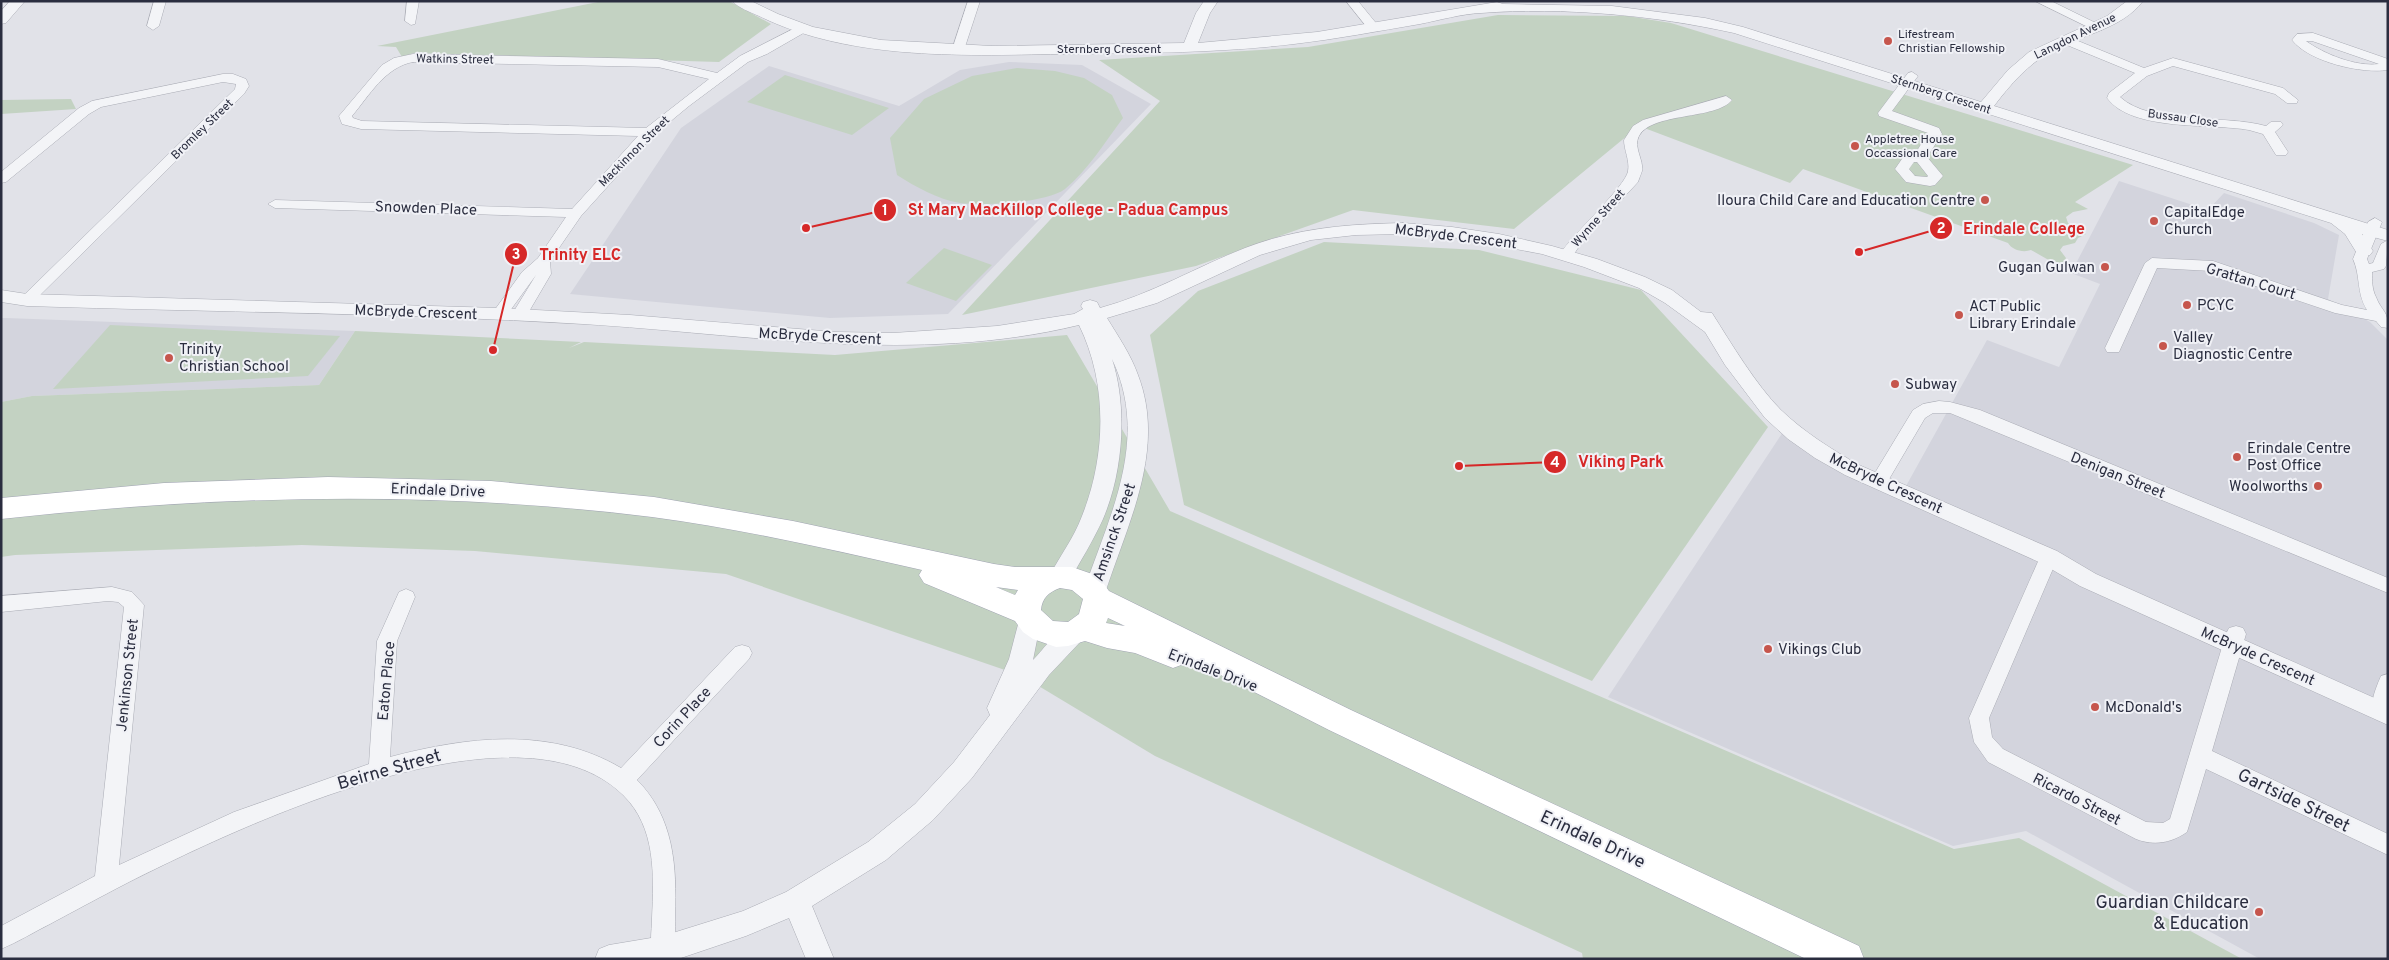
<svg xmlns="http://www.w3.org/2000/svg" width="2389" height="960" font-family="Overpass,sans-serif">
<style>
.built{fill:#d3d4dd}
.green{fill:#c3d2c2}
.lines{fill:none;stroke-linecap:round;stroke-linejoin:round}
.minor-casing{stroke:#aaacb5;stroke-width:1}
.tertiary-casing{stroke:#aaacb5;stroke-width:1}
.primary-casing{stroke:#a1a4b3;stroke-width:1}
.minor{fill:#f3f4f7;fill-rule:evenodd}
.tertiary{fill:#f3f4f7;fill-rule:evenodd}
.primary{fill:#fff;fill-rule:evenodd}
.poi-dot{fill:#c6564d;stroke:#f0f1f6;stroke-width:2}
.labels{text-anchor:middle;stroke-width:4;stroke-linejoin:round;paint-order:stroke}
.far-poi-label{font-size:12px;fill:#2a2d3f;stroke:#f0f1f6;text-anchor:start}
.far-street-label{font-size:12px;fill:#2a2d3f;stroke:#f0f1f6}
.poi-label{font-size:15px;fill:#2a2d3f;stroke:#f0f1f6;text-anchor:start}
.street-label{font-size:15px;fill:#2a2d3f;stroke:#f0f1f6}
.near-street-label{font-size:18px;fill:#2a2d3f;stroke:#f0f1f6}
.near-poi-label{font-size:18px;fill:#2a2d3f;stroke:#f0f1f6;text-anchor:end}
.leader{fill:none;stroke:#d62828;stroke-width:2}
.callout-dot{fill:#d62828;stroke:#f0f1f6;stroke-width:2}
.mark-label{font-size:15px;text-anchor:middle;font-weight:bold;fill:#fff}
.callout-label{font-size:16px;text-anchor:middle;font-weight:bold;fill:#d62828;stroke:#f0f1f6;stroke-width:4;stroke-linejoin:round;paint-order:stroke}
</style>
<rect width="100%" height="100%" fill="#e1e2e8"/>
<g class="built">
<path d="M1009,62L1082,65L1151,104L948,314L830,318L570,294L681,128L769,66L899,106L960,70Z"/>
<path d="M2119,181L2208,210L2224,193L2314,223L2339,235L2328,299L2370,322L2388,340V959H2260L2026,831L1953,846L1608,697L1783,432L1906,486L1987,340L2059,367L2100,284L2071,273Z"/>
<path d="M1,318H6L355,331L319,385L32,396L1,402Z"/>
</g>
<g class="green">
<path d="M603,1H729L771,24L719,62L414,53L402,57L396,47L377,46Z"/>
<path d="M1498,15L1627,16L1671,23L2133,165L2075,202L2088,209L2073,212L2066,217L2068,223L2086,234L2078,238L2075,243L2063,246L2060,250L2066,258L2061,267L2031,250C2023,253 2012,250 2008,243L1803,169L1790,183L1639,126L1514,229L1353,210L1196,266L962,315L1160,101L1099,60L1308,47Z"/>
<path d="M1017,68L1055,71L1084,78L1112,95L1123,118C1105,142 1088,170 1065,189C1047,203 982,206 960,203C937,199 916,187 897,175L890,138L924,99L972,76Z"/>
<path d="M785,75L889,108L852,135L747,102Z"/>
<path d="M71,99L76,109L1,114V100Z"/>
<path d="M1324,242L1479,250L1641,290L1768,427L1592,681L1184,505L1150,335L1198,291Z"/>
<path d="M944,248L992,265L956,301L906,283Z"/>
<path d="M110,325L340,336L308,376L53,389Z"/>
<path d="M355,331L581,342L569,348L584,342L835,355L1067,335L1170,511L1954,849L2019,838L2242,959H1583L1582,953L1155,756L1022,676L726,574L475,551L302,545L15,555L1,557V402L32,396L319,385Z"/>
</g>
<g class="lines">
<defs>
<g id="minor">
<path d="M154,1H166L159,26L153,30L147,26Z"/>
<path d="M407,1H419L415,24L411,25L405,21Z"/>
<path d="M968,1H980L964,50L958,54L952,50Z"/>
<path d="M1346,1H1358L1380,28L1378,31H1370Z"/>
<path d="M2035,1H2051L2104,27L2102,30H2094Z"/>
<path d="M803,24L809,28L807,31L767,54L748,62L689,106L654,135L581,216L550,261L551,274L524,320H514L511,316L536,275L504,319H494L491,315L522,272L538,258L566,217L275,208L268,204L275,200L572,209L638,136L361,129L342,124L339,116L382,65L394,58L413,54L658,59L717,73L740,56ZM413,62L658,67L709,79L646,128L362,121L353,118L352,116C369,96 385,67 413,62Z"/>
<path d="M2313,33L2388,59V70C2362,74 2309,62 2292,40L2297,34ZM2306,41H2312L2379,64C2356,67 2324,54 2306,41Z"/>
<path d="M2066,36L2144,68L2173,58L2283,88L2298,100L2297,103H2287L2275,94L2173,66L2147,76L2120,97C2152,126 2224,114 2266,126L2271,122H2281L2283,125L2275,132L2288,152L2286,155H2276L2263,134L2249,130C2211,123 2132,132 2107,98L2109,93L2135,73L2062,43L2060,40Z"/>
<path d="M1912,72L1918,76L1892,111L1939,128L1942,134L1927,157L1943,176L1935,185L1930,186L1906,182L1895,169L1904,156L1915,154L1928,133L1879,116L1878,113L1908,73ZM1914,162H1917L1928,176L1927,177L1915,176L1909,169Z"/>
<path d="M223,74H233L246,79L249,86L244,94L32,303H22L19,300L22,297L235,89L236,84L223,82L101,107L89,114L6,182L1,183V172L79,108L92,101Z"/>
<path d="M1726,96L1732,100C1716,120 1652,112 1639,136C1633,147 1644,160 1642,171C1641,175 1639,178 1638,182L1580,245L1572,257H1562L1560,254C1572,235 1626,186 1628,171C1630,161 1624,150 1624,140L1633,126L1643,120Z"/>
<path d="M2375,218L2382,222L2367,259L2369,264L2373,263L2381,244L2388,240L2386,266L2384,269L2372,272C2372,281 2372,289 2376,297C2382,312 2388,310 2388,328L2381,327L2376,321L2335,313L2211,271L2157,268L2119,352H2107L2105,348L2145,263L2152,258L2213,261L2342,305L2367,310C2356,292 2361,277 2353,259L2368,222Z"/>
<path d="M1939,401L1950,402L1980,410L2388,578V593L1950,413H1933L1925,418L1885,486L1879,487L1873,486L1870,481L1913,410L1923,404Z"/>
<path d="M2049,550L2056,552L2058,557L1989,718L1992,737L2003,749L2146,822L2163,823L2170,819L2226,634L2229,628L2236,626L2243,628L2246,634L2212,751L2388,834V855L2206,769L2187,832C2171,843 2154,846 2136,839L1988,762L1974,742L1969,718L2040,557L2042,552Z"/>
<path d="M112,587L132,592L144,605L119,865L234,812L369,764L377,641L399,592L406,589L413,592L415,597L397,641L390,757C466,737 550,726 621,768L735,647L742,645L749,647L752,653L749,659L637,780C674,817 677,867 675,916C675,930 677,945 671,958L656,959C648,949 652,931 652,918C654,875 656,827 623,795C518,692 237,828 129,882C102,896 76,910 50,924C34,932 18,942 1,949V926L95,876L124,607L118,602L108,601L1,612V596Z"/>
<path d="M2388,674V718L2381,721L2374,718C2368,707 2376,687 2381,676Z"/>
</g>
<g id="tertiary">
<path d="M10,1H25L6,23L1,24V11Z"/>
<path d="M732,1H751L778,14L813,27L881,40L992,46L1184,43L1196,13L1204,1H1218L1210,13L1198,43L1317,32L1497,2L1503,4L1612,6L1705,18L1743,27L1981,102L2008,70L2029,52L2107,16L2127,1H2143C2122,29 2081,35 2052,51C2028,64 2010,85 1994,106L2388,230V241L2362,234L2373,251L2370,255H2358L2345,234L2331,223L1734,33C1652,15 1565,7 1481,13C1461,14 1440,20 1420,24C1378,31 1337,39 1294,44C1220,53 1145,53 1070,54C968,55 853,62 759,16C750,12 739,8 732,1Z"/>
<path d="M1403,223L1452,227L1499,234L1552,246L1597,259L1645,277L1672,290L1701,312L1712,313C1731,343 1756,385 1781,410C1804,432 1831,449 1859,465L2057,551L2096,574L2388,704V725L2080,586L2041,563L1845,475L1815,458L1788,439L1765,418L1725,365L1705,332L1665,303L1639,288L1584,267L1542,254L1452,237L1403,234L1356,235L1311,240L1260,255L1157,303L1107,318C1118,336 1131,355 1138,375C1166,448 1129,521 1106,590L1103,596L1095,599L1087,596L1084,590C1110,514 1150,439 1112,359C1128,408 1123,472 1103,519C1093,541 1080,562 1068,583L1060,586L1052,583L1049,577C1059,557 1074,538 1082,516C1106,456 1108,384 1079,325C915,365 748,334 583,324C398,313 212,312 27,306L1,302V290L27,294L498,308L630,315L835,332L893,333L997,326L1074,314L1083,309L1081,306L1083,302L1090,300L1097,302L1100,308C1152,294 1196,267 1245,248C1296,228 1349,224 1403,223Z"/>
<path d="M1029,611L1037,613L1041,620L1033,660C1046,647 1062,620 1082,626L1086,633L1082,640L1049,675L972,778L933,820L886,860L812,906L834,959H806L789,918L746,936L678,959H595L599,949L609,945L663,936L743,911L786,892L868,842L915,804L954,762L990,715L987,708L1009,659L1021,613Z"/>
</g>
<path id="primary" d="M328,477L491,481L654,497L793,521L994,564L1015,567H1072L1098,576L1109,591L1351,710L1859,946L1864,959H1806L1329,730L1187,658L1184,664L1173,668L1135,653L1107,648L1085,641L1068,646L1056,647L1033,639L1023,632L1015,621L924,583L919,575L922,570C833,550 743,529 652,517C435,490 218,495 1,519V498L164,483ZM996,587L1018,590L1015,595ZM1060,588L1072,590L1083,599L1079,614L1068,622L1053,621L1041,610C1042,598 1049,592 1060,588ZM1108,618L1125,626L1106,623Z"/>
</defs>
<use href="#minor" class="minor-casing"/>
<use href="#tertiary" class="tertiary-casing"/>
<use href="#primary" class="primary-casing"/>
<use href="#minor" class="minor"/>
<use href="#tertiary" class="tertiary"/>
<use href="#primary" class="primary"/>
</g>
<g class="poi-dot">
<circle cx="1888" cy="41" r="5"/>
<circle cx="1855" cy="146" r="5"/>
<circle cx="1985" cy="200" r="5"/>
<circle cx="2154" cy="221" r="5"/>
<circle cx="2105" cy="267" r="5"/>
<circle cx="2187" cy="305" r="5"/>
<circle cx="1959" cy="315" r="5"/>
<circle cx="2163" cy="346" r="5"/>
<circle cx="169" cy="358" r="5"/>
<circle cx="1895" cy="384" r="5"/>
<circle cx="2237" cy="457" r="5"/>
<circle cx="2318" cy="486" r="5"/>
<circle cx="1768" cy="649" r="5"/>
<circle cx="2095" cy="707" r="5"/>
<circle cx="2259" cy="912" r="5"/>
</g>
<g class="labels">
<g class="far-poi-label">
<text x="1898" y="38">Lifestream<tspan x="1898" dy="14">Christian Fellowship</tspan></text>
<text x="1865" y="143">Appletree House<tspan x="1865" dy="14">Occassional Care</tspan></text>
</g>
<g class="far-street-label">
<text transform="translate(2075 36) rotate(-26)" y="4">Langdon Avenue</text>
<text x="1109" y="53">Sternberg Crescent</text>
<text transform="translate(455 59) rotate(1)" y="4">Watkins Street</text>
<text transform="translate(1941 94) rotate(18)" y="4">Sternberg Crescent</text>
<text transform="translate(2183 118) rotate(8)" y="4">Bussau Close</text>
<text transform="translate(202 129) rotate(-44)" y="4">Bromley Street</text>
<text transform="translate(634 151) rotate(-45)" y="4">Mackinnon Street</text>
<text transform="translate(1598 218) rotate(-48)" y="4">Wynne Street</text>
</g>
<g class="poi-label">
<text x="1975" y="205" text-anchor="end">Iloura Child Care and Education Centre</text>
<text x="2164" y="217">CapitalEdge<tspan x="2164" dy="17">Church</tspan></text>
<text x="2095" y="272" text-anchor="end">Gugan Gulwan</text>
<text x="2197" y="310">PCYC</text>
<text x="1969" y="311">ACT Public<tspan x="1969" dy="17">Library Erindale</tspan></text>
<text x="2173" y="342">Valley<tspan x="2173" dy="17">Diagnostic Centre</tspan></text>
<text x="179" y="354">Trinity<tspan x="179" dy="17">Christian School</tspan></text>
<text x="1905" y="389">Subway</text>
<text x="2247" y="453">Erindale Centre<tspan x="2247" dy="17">Post Office</tspan></text>
<text x="2308" y="491" text-anchor="end">Woolworths</text>
<text x="1778" y="654">Vikings Club</text>
<text x="2105" y="712">McDonald's</text>
</g>
<g class="street-label">
<text transform="translate(426 208) rotate(2)" y="5">Snowden Place</text>
<text transform="translate(1456 236) rotate(7)" y="5">McBryde Crescent</text>
<text transform="translate(2251 281) rotate(17)" y="5">Grattan Court</text>
<text transform="translate(416 312) rotate(2)" y="5">McBryde Crescent</text>
<text transform="translate(820 336) rotate(3)" y="5">McBryde Crescent</text>
<text transform="translate(2118 475) rotate(22)" y="5">Denigan Street</text>
<text transform="translate(1886 483) rotate(25)" y="5">McBryde Crescent</text>
<text transform="translate(438 490) rotate(2)" y="5">Erindale Drive</text>
<text transform="translate(1114 532) rotate(-71)" y="5">Amsinck Street</text>
<text transform="translate(2258 656) rotate(24)" y="5">McBryde Crescent</text>
<text transform="translate(1213 670) rotate(21)" y="5">Erindale Drive</text>
<text transform="translate(127 675) rotate(-84)" y="5">Jenkinson Street</text>
<text transform="translate(386 681) rotate(-85)" y="5">Eaton Place</text>
<text transform="translate(682 717) rotate(-47)" y="5">Corin Place</text>
<text transform="translate(2077 799) rotate(27)" y="5">Ricardo Street</text>
</g>
<g class="near-street-label">
<text transform="translate(389 769) rotate(-16)" y="6">Beirne Street</text>
<text transform="translate(2294 800) rotate(26)" y="6">Gartside Street</text>
<text transform="translate(1593 839) rotate(25)" y="6">Erindale Drive</text>
</g>
<g class="near-poi-label">
<text x="2249" y="908">Guardian Childcare<tspan x="2249" dy="21">&amp; Education</tspan></text>
</g>
</g>
<path class="leader" d="M806 228L885 210M1859 252L1941 228M493 350L516 254M1459 466L1555 462"/>
<g class="callout-dot">
<circle cx="806" cy="228" r="5"/>
<circle cx="1859" cy="252" r="5"/>
<circle cx="493" cy="350" r="5"/>
<circle cx="1459" cy="466" r="5"/>
<circle cx="885" cy="210" r="12"/>
<circle cx="1941" cy="228" r="12"/>
<circle cx="516" cy="254" r="12"/>
<circle cx="1555" cy="462" r="12"/>
</g>
<g class="mark-label">
<text x="885" y="215">1</text>
<text x="1941" y="233">2</text>
<text x="516" y="259">3</text>
<text x="1555" y="467">4</text>
</g>
<g class="callout-label">
<text x="1068" y="215">St Mary MacKillop College - Padua Campus</text>
<text x="2024" y="234">Erindale College</text>
<text x="580" y="260">Trinity ELC</text>
<text x="1621" y="467">Viking Park</text>
</g>
<rect width="2389" height="960" fill="none" stroke="#2a2d3f" stroke-width="5"/>
</svg>
